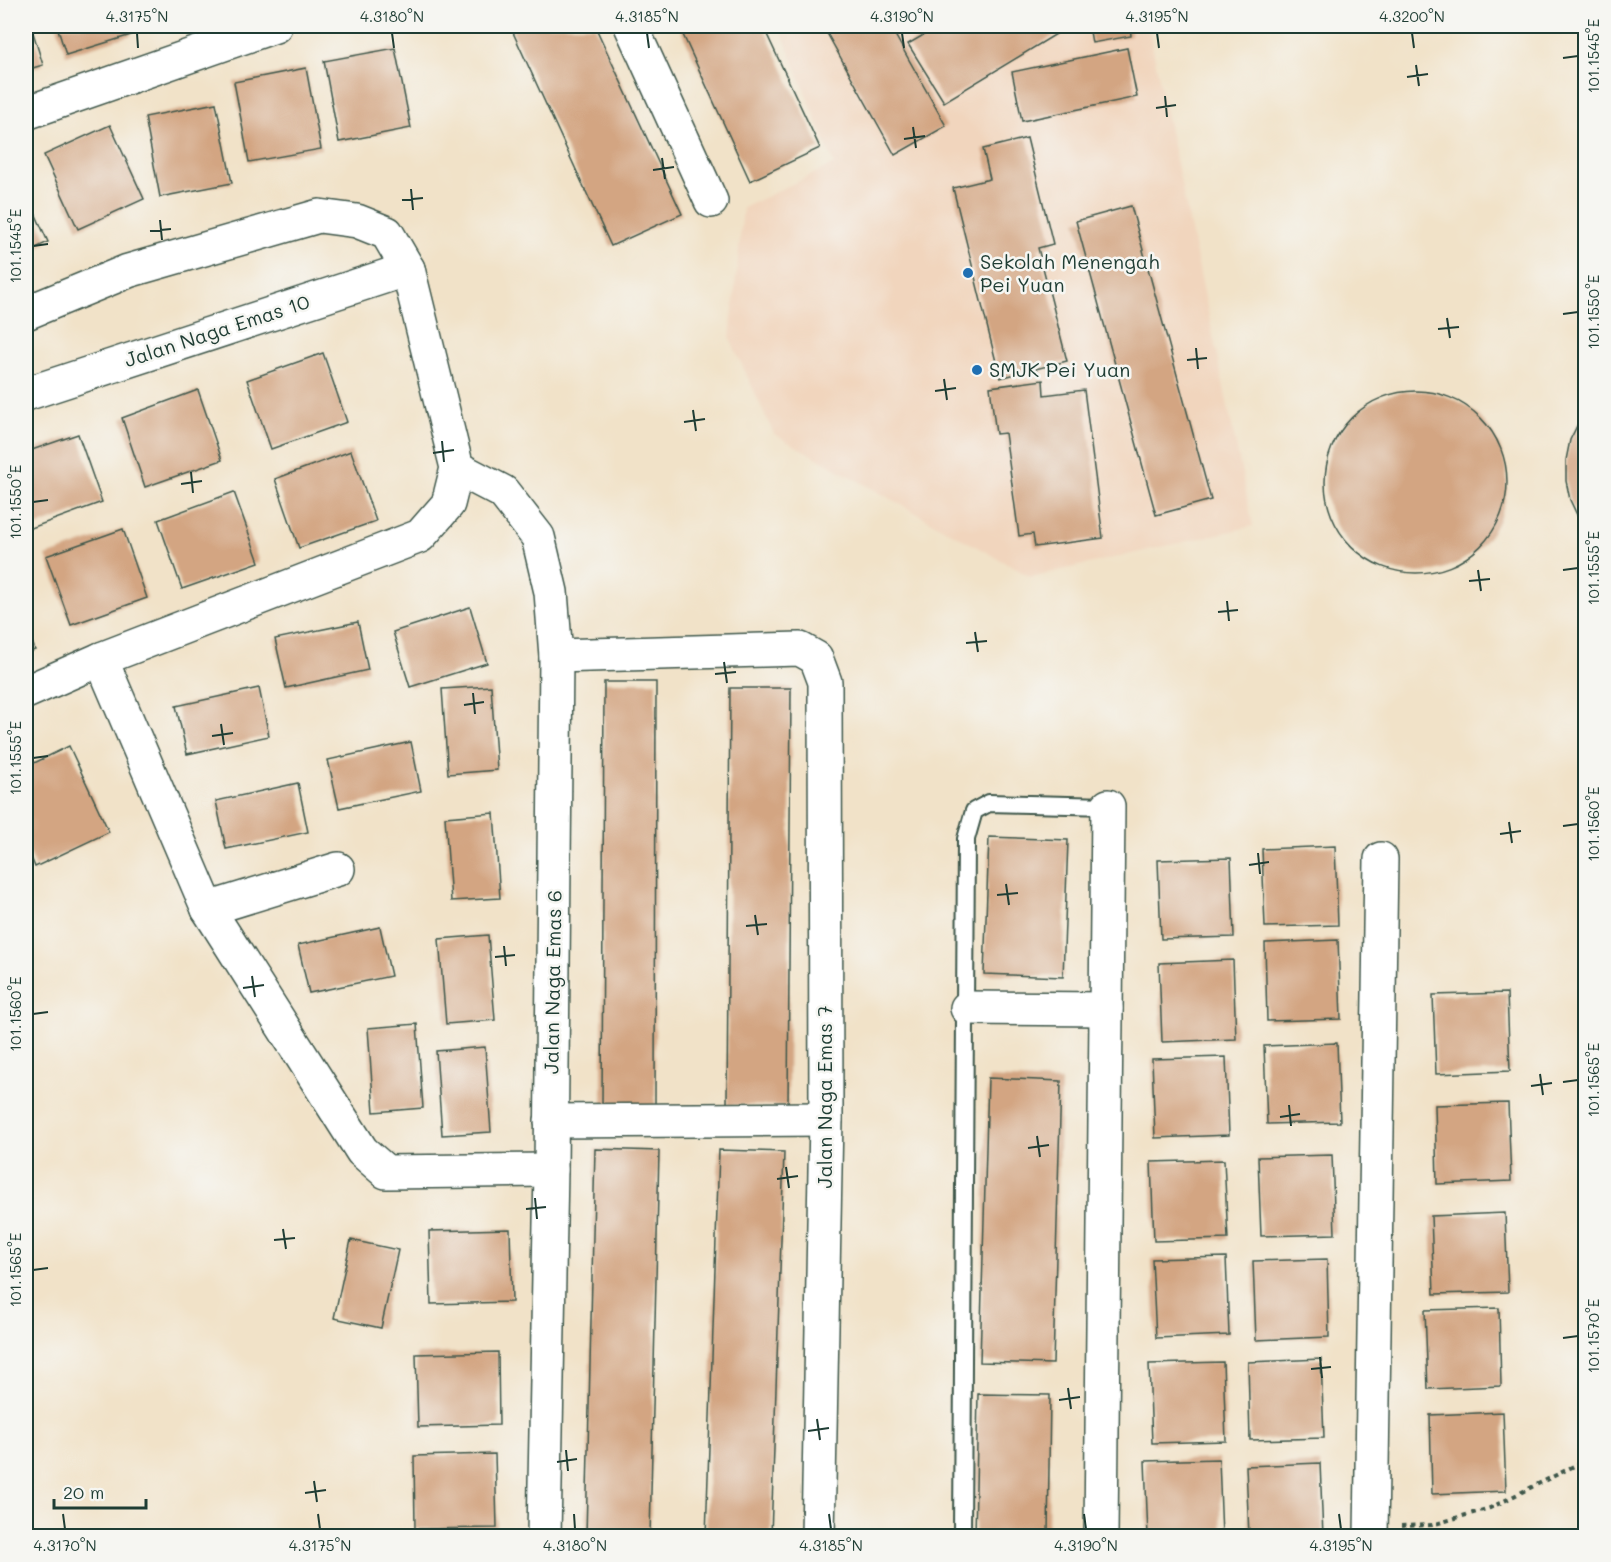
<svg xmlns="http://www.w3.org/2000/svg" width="1611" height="1562" font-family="Mali,sans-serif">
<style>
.built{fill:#f1d5bd}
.building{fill:#d3a582}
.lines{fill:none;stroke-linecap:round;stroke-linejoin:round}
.lane-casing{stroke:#3e564a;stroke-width:20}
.street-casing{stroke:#3e564a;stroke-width:36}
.path{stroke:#3e564a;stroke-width:4;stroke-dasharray:4.5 4.5;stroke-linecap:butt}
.lane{stroke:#fff;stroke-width:16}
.street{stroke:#fff;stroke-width:33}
.ticks{fill:none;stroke:#1f3d34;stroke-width:2}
.poi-dot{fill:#1f6fb2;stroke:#f6f6f2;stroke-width:2}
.labels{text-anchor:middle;stroke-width:5;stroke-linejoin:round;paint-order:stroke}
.poi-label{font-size:20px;fill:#1f3d34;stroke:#f6f6f2;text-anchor:start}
.street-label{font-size:20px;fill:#1f3d34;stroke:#f6f6f2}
.neatline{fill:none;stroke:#1f3d34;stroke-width:2}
.ticks-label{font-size:15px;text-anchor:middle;fill:#1f3d34}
</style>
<rect width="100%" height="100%" fill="#f6f6f2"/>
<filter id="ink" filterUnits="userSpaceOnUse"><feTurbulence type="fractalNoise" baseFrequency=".0167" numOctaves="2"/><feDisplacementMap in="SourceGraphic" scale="12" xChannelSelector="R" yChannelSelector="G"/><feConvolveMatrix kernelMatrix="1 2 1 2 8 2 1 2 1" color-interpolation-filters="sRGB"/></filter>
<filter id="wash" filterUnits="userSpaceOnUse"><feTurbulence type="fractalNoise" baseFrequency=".008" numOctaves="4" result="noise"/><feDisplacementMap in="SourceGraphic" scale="24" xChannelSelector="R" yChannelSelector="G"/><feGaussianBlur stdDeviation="1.35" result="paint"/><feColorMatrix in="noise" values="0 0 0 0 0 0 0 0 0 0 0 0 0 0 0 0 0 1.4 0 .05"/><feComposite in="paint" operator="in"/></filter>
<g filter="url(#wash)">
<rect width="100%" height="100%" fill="#f1e2c8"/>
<path class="built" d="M779,26H1148L1253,526L1031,577L774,434L730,339L743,208L834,164Z"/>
<g id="blocks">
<g class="building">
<path d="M26,26H31L43,65L26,70Z"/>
<path d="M57,26H128L131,35L66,55Z"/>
<path d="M510,26H595L682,214L611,246Z"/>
<path d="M679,26H763L820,148L750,181Z"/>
<path d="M823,26H890L946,126L895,155Z"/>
<path d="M939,26H1064L1066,28L944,102L908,44Z"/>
<path d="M1089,26H1130L1131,36L1092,43Z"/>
<path d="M395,48L411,128L339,142L324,61Z"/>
<path d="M1127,48L1137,97L1022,121L1012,72Z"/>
<path d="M306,68L321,149L249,162L234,82Z"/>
<path d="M216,103L232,183L160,197L145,117Z"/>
<path d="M110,125L144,199L78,229L44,155Z"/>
<path d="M1027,138L1053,244L1038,248L1067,361L1000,378L953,188L990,179L983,149Z"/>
<path d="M26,193L48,242L26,253Z"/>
<path d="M1131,206L1211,500L1156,515L1076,221Z"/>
<path d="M323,353L347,422L271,449L247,380Z"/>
<path d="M1043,380L1044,395L1084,390L1103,538L1035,547L1033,534L1019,536L1005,433L996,434L990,387Z"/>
<path d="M198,390L222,460L145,487L122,418Z"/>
<circle cx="1416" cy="482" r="91"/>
<path d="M1586,413V527L1579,519L1570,500L1566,481V460L1570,440L1579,422Z"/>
<path d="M78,434L102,502L26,530V452Z"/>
<path d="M351,451L376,521L299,548L275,479Z"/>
<path d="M234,492L259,562L182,589L158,520Z"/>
<path d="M123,529L147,598L71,625L46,556Z"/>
<path d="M470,607L487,663L410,687L393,632Z"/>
<path d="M358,622L368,670L286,688L275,639Z"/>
<path d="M26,624L35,650L26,653Z"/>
<path d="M604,682H656L655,1110H602Z"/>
<path d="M491,686L497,770L448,774L442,689Z"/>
<path d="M259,688L269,736L187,754L176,706Z"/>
<path d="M730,688H791L788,1106L727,1105Z"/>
<path d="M411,742L421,791L339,808L328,760Z"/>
<path d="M69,746L109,832L35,867L26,845V767Z"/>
<path d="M298,783L308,832L226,849L216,801Z"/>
<path d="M494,813L500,898L451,901L445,817Z"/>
<path d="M989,837L1068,840L1063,977L984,974Z"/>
<path d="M1335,846L1338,925L1265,927L1262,849Z"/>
<path d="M1231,858L1234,937L1161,939L1158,860Z"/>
<path d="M380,927L391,976L309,993L298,945Z"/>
<path d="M488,935L495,1020L446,1024L439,939Z"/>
<path d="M1338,940L1341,1019L1267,1021L1265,943Z"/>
<path d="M1233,960L1236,1039L1162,1042L1159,963Z"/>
<path d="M1507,993L1510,1071L1436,1074L1433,995Z"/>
<path d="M417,1024L423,1108L374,1112L368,1028Z"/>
<path d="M1337,1043L1340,1122L1267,1124L1264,1046Z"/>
<path d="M485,1047L491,1132L442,1135L436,1051Z"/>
<path d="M1226,1057L1229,1135L1155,1138L1152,1059Z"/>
<path d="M988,1078L1061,1081L1053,1364L980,1362Z"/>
<path d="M1508,1103L1511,1181L1437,1184L1435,1105Z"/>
<path d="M595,1149L659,1151L650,1536H586Z"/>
<path d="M719,1150L784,1152L771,1536H706Z"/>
<path d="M1332,1155L1335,1234L1261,1236L1258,1157Z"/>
<path d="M1224,1160L1228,1239L1154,1241L1151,1162Z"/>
<path d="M1505,1213L1508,1292L1434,1294L1431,1216Z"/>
<path d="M510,1229L512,1302L431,1304L429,1231Z"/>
<path d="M351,1240L398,1250L381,1328L334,1318Z"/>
<path d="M1226,1257L1229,1335L1156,1338L1152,1259Z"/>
<path d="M1327,1259L1329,1337L1256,1340L1253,1261Z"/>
<path d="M1499,1308L1501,1386L1428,1389L1425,1310Z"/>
<path d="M498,1352L499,1425L418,1427L416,1354Z"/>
<path d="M1321,1359L1324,1438L1250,1440L1248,1362Z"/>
<path d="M1223,1362L1226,1441L1152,1443L1149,1364Z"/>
<path d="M978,1394L1050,1395L1048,1536H975Z"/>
<path d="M1503,1412L1506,1491L1432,1494L1430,1415Z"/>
<path d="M495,1454L497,1528L415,1529L414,1456Z"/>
<path d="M1219,1459L1222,1536H1148L1145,1461Z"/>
<path d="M1320,1463L1323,1536H1249L1246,1466Z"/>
</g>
</g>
</g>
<g filter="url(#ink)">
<use href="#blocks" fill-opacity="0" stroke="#3e564a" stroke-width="1.5"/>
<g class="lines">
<defs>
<path id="lane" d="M962,1536L966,839L974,811L989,803L1108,806"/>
<g id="street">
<path d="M631,26L711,201"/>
<path d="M26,113L275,26"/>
<path d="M26,313L128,271L319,216L357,221L387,233L408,269L457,468L448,504L420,536L101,659L26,692"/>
<path d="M26,394L408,269"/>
<path d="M457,468L503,492L538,537L551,592L556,656L551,1170L544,1536"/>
<path d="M556,656L800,649L816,658L825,682L826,1119L818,1536"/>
<path d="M101,659L208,909L362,1151L386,1172L551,1170"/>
<path d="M208,909L338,869"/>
<path d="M967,1008L1106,1009"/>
<path d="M551,1121L826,1119"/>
<path d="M1101,1536L1108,806"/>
<path d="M1371,1536L1381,859"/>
</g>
</defs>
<use href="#lane" class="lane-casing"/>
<use href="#street" class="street-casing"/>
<path class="path" d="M1401,1526L1432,1525L1490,1508L1586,1460"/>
<use href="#lane" class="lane"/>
<use href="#street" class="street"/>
</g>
</g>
<path class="ticks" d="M137,33L138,48M392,33L394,48M647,33L649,48M902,33L904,48M1157,33L1159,48M1412,33L1414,48M1563,58L1578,56M1416,65L1419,86M1407,77L1428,74M1165,96L1167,117M1156,108L1176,105M913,127L916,148M904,139L925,136M662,158L665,179M653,170L674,167M411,189L413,210M402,200L423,198M160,220L162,240M150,231L171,229M33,246L48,244M1563,314L1578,312M1447,318L1450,338M1438,329L1459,327M1196,348L1198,369M1187,360L1207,358M944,379L947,400M935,391L956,388M693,410L696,431M684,422L705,419M442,441L444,462M433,453L454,450M191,472L193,493M181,484L202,481M33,502L48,500M1478,570L1481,591M1563,570L1578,568M1469,581L1490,579M1227,601L1229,621M1218,612L1238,610M975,632L978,652M966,643L987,641M724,662L727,683M715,674L736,672M473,693L475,714M464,705L484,702M221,724L224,745M212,736L233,733M33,758L48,756M1509,822L1512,843M1563,826L1578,824M1500,834L1521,831M1258,853L1260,874M1249,865L1269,862M1006,884L1009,905M997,895L1018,893M755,915L758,935M746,926L767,924M504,946L506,966M495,957L515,955M252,976L255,997M243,988L264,985M33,1014L48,1012M1540,1074L1543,1095M1563,1082L1578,1080M1531,1086L1552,1083M1289,1105L1291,1126M1280,1117L1300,1114M1037,1136L1040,1157M1028,1148L1049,1145M786,1167L789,1188M777,1179L798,1176M535,1198L537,1219M526,1209L546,1207M283,1229L286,1249M274,1240L295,1238M33,1270L48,1268M1563,1338L1578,1336M1320,1357L1322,1378M1311,1369L1331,1367M1068,1388L1071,1409M1059,1400L1080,1397M817,1419L820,1440M808,1431L829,1428M566,1450L568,1471M557,1462L577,1459M314,1481L317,1502M305,1493L326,1490M63,1514L65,1529M318,1514L320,1529M574,1514L575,1529M829,1514L831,1529M1084,1514L1086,1529M1339,1514L1341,1529"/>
<g class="poi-dot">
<circle cx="968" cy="273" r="6"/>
<circle cx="977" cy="370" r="6"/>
</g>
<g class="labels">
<g class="poi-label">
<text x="980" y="269">Sekolah Menengah<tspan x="980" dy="23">Pei Yuan</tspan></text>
<text x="989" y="377">SMJK Pei Yuan</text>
</g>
<g class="street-label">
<text transform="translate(217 331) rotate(-18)" y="7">Jalan Naga Emas 10</text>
<text transform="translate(553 982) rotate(-89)" y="7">Jalan Naga Emas 6</text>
<text transform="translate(825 1097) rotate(-90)" y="7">Jalan Naga Emas 7</text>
</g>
</g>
<rect width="1611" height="1562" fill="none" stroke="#f6f6f2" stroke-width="66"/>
<path d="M54 1499v9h92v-9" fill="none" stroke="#1f3d34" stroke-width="3"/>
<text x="63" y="1499" font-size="18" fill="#1f3d34" stroke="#f6f6f2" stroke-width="4.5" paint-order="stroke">20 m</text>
<rect x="33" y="33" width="1545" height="1496" class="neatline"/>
<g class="ticks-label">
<text x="137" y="22">4.3175°N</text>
<text x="392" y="22">4.3180°N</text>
<text x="647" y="22">4.3185°N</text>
<text x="902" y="22">4.3190°N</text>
<text x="1157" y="22">4.3195°N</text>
<text x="1412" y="22">4.3200°N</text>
<text transform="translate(1594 56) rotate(-90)" y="5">101.1545°E</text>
<text transform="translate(16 246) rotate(-90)" y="5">101.1545°E</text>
<text transform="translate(1594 312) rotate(-90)" y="5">101.1550°E</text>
<text transform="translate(16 502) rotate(-90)" y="5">101.1550°E</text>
<text transform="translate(1594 568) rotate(-90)" y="5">101.1555°E</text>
<text transform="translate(16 758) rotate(-90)" y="5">101.1555°E</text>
<text transform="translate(1594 824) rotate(-90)" y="5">101.1560°E</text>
<text transform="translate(16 1014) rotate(-90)" y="5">101.1560°E</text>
<text transform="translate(1594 1080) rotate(-90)" y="5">101.1565°E</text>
<text transform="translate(16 1270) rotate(-90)" y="5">101.1565°E</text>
<text transform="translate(1594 1336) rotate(-90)" y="5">101.1570°E</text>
<text x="65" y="1551">4.3170°N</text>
<text x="320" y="1551">4.3175°N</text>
<text x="575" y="1551">4.3180°N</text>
<text x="831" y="1551">4.3185°N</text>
<text x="1086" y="1551">4.3190°N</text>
<text x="1341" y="1551">4.3195°N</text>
</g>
</svg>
